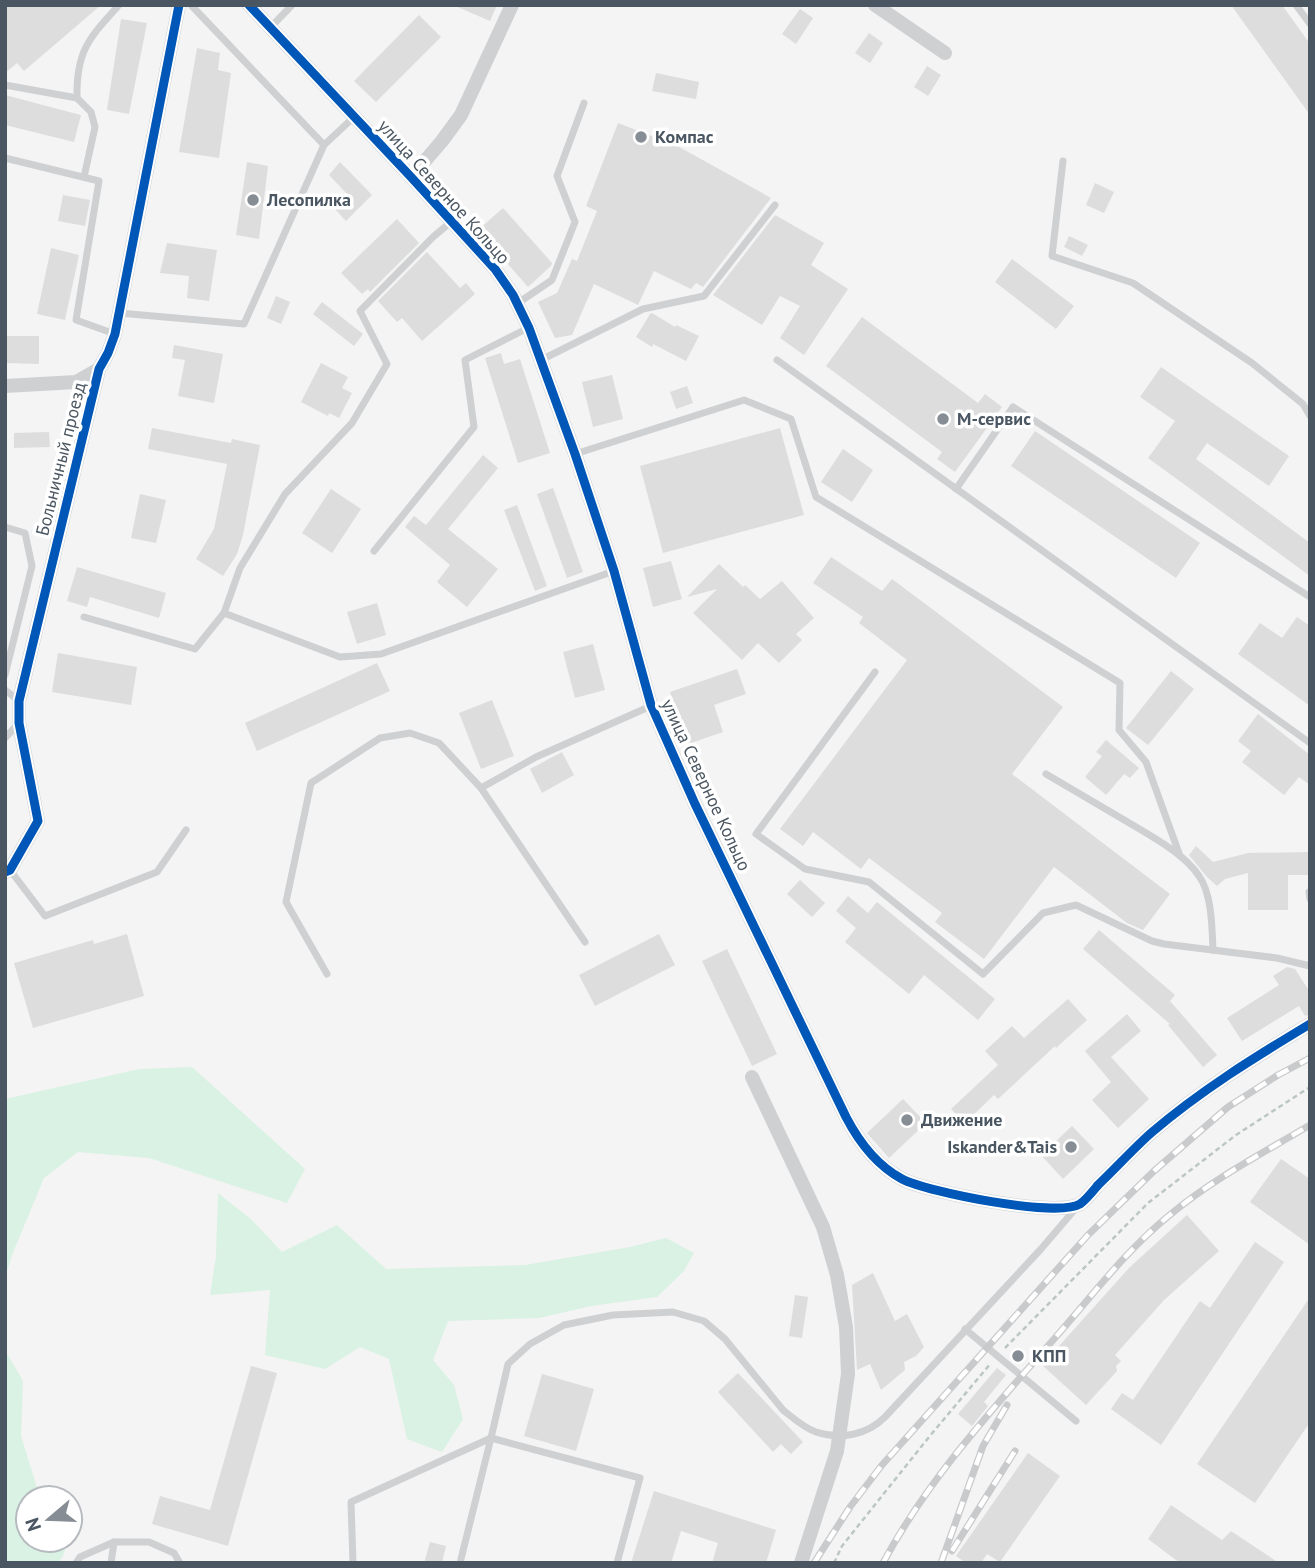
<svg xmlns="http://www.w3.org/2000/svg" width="1315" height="1568" font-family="'PT Sans',sans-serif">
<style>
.green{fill:#d9f2e3}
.building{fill:#ddddde}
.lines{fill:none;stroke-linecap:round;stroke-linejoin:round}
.path{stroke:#bcc7c4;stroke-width:2.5;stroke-dasharray:5 3.5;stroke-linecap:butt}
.service{stroke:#ced0d2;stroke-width:7}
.minor{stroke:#ced0d2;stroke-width:14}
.rail-casing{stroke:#c9cacc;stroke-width:7}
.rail{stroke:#fff;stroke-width:4.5;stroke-dasharray:13;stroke-linecap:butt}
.cycleway-casing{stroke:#fff;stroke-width:13}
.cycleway{stroke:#0057b8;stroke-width:9}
.poi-dot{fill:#868d94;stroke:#fff;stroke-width:2.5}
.labels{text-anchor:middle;stroke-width:7;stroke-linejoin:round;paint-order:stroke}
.poi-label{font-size:18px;font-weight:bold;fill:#4a5661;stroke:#fff;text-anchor:start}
.street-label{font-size:18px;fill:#4a5661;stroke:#fff}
</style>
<rect width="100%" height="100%" fill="#f4f4f4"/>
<g class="green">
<path d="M192,1067L305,1169L287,1203L149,1158L78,1152L44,1178L12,1255L5,1278V1099L140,1069Z"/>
<path d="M218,1193L252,1220L282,1252L337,1225L386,1269L525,1265L630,1247L666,1238L694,1253L684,1271L657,1297L591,1306L539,1318L448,1321L433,1360L454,1385L463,1419L442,1452L407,1439L389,1359L360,1347L325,1369L265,1355L270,1290L210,1295L216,1256Z"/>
<path d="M5,1350L23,1381L21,1436L40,1498H28V1540H68L63,1556L58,1563H5Z"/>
</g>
<g class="building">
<path d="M5,5H101L24,71L17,63L5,73Z"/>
<path d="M453,5H497L490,21Z"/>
<path d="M1231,5H1282L1310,44V115Z"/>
<path d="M800,9L813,18L796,44L782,34Z"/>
<path d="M419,15L441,37L376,102L354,81Z"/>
<path d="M121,19L147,23L129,114L107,110Z"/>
<path d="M869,33L883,43L870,63L855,53Z"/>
<path d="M197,48L220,53L218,70L231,73L219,158L179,152Z"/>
<path d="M927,66L941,75L928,96L914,87Z"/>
<path d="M656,73L699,82L696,99L652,91Z"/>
<path d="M5,95L81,115L74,142L5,125Z"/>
<path d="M618,123L662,140L663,138L771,198L703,287L696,283L691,289L654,271L638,305L594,284L572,335L555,338L538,302L557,293L572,259L577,261L597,211L586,206Z"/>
<path d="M247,162L268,166L259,239L236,235Z"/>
<path d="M340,162L372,195L346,221L334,208L348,195L329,175Z"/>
<path d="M1095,183L1114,192L1104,213L1086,205Z"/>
<path d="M63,195L90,200L85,226L58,221Z"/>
<path d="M503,208L552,263L551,266L528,287L478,230Z"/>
<path d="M775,215L824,243L811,265L848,289L804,355L780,338L800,306L780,296L762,325L713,295Z"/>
<path d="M397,219L419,243L370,292L368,289L362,294L341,273Z"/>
<path d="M1069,236L1088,245L1082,256L1064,247Z"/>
<path d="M167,243L217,250L209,301L187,298L189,276L160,273Z"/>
<path d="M51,248L79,255L65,320L37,314Z"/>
<path d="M427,252L460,288L466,283L475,294L422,341L402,318L397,322L378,301Z"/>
<path d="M1012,259L1074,306L1056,329L995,282Z"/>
<path d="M276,296L290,302L281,324L267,318Z"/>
<path d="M322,302L363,334L354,346L313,314Z"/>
<path d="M652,313L675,327L676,325L699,336L686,361L653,344L652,347L636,337L650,314Z"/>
<path d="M862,317L978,403L985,394L1002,407L955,472L937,459L942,452L826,366Z"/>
<path d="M5,336H39V364L5,363Z"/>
<path d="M174,345L223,354L214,403L178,396L185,360L172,358Z"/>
<path d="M501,353L504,364L520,359L550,453L518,463L485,358Z"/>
<path d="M321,363L348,377L342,388L352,393L339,418L329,413L328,416L301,402Z"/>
<path d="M1161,367L1289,456L1269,486L1207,443L1196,459L1310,543V576L1148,458L1175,421L1140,397Z"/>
<path d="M612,375L623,419L593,427L582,382Z"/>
<path d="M687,386L693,403L676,409L670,392Z"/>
<path d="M152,428L231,443L232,439L260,445L243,535L237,554L223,576L196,559L214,529L227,464L148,449Z"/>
<path d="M780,428L804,515L663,553L640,466Z"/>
<path d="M1035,431L1200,543L1176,578L1011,466Z"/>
<path d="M49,432L50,447L14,448V433Z"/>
<path d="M843,449L873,470L852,502L821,482Z"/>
<path d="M483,455L498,468L448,529L498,569L467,607L437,582L450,565L405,527L414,516L426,525Z"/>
<path d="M553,488L583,572L567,578L537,494Z"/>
<path d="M331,489L361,509L332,553L302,533Z"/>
<path d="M140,494L166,500L156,543L131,538Z"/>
<path d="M517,505L547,586L535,591L504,510Z"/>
<path d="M831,557L882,591L892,579L1063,707L1012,774L1170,894L1143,930L1127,923L1054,867L984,959L935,922L942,913L869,858L861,869L813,832L803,846L780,829L907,660L859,623L863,617L813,583Z"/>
<path d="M671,561L682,599L653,607L643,568Z"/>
<path d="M719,564L743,587L745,585L760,599L782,581L814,618L796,634L802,640L779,663L758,643L742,660L693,613L717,589L687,597Z"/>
<path d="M77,567L166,593L159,618L90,597L87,607L67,601Z"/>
<path d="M377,603L386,635L357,644L347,612Z"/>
<path d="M1297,617L1310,626V706L1238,654L1260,623L1282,638Z"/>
<path d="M593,644L605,690L575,698L563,652Z"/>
<path d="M58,653L137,667L131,705L52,692Z"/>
<path d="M377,663L390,691L257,751L245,723Z"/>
<path d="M737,669L746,694L714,705L723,732L688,744L670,692Z"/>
<path d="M1171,671L1194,689L1148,745L1126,728Z"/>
<path d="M492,700L514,756L481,769L459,713Z"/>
<path d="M1258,714L1310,755V785L1299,777L1284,795L1242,762L1251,751L1238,741Z"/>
<path d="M1106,740L1139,768L1130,778L1124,774L1106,795L1085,777L1102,756L1096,752Z"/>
<path d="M562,752L574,775L542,793L530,769Z"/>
<path d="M1196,846L1213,862L1248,853L1310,852V875H1288V910H1248V873L1225,879L1217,886L1207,877L1189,855Z"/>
<path d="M800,880L825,903L812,917L787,894Z"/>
<path d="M848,896L868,913L877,902L995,999L978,1020L924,975L909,994L845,942L856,928L836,911Z"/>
<path d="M1099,930L1175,995L1170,1001L1217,1055L1203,1067L1168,1025L1170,1024L1083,949Z"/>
<path d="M127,934L144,996L33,1028L14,963L93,940L94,944Z"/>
<path d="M659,934L675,965L595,1006L579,975Z"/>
<path d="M727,949L777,1054L752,1066L702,961Z"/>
<path d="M1287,967L1295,969L1310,992V1014L1305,1016L1299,1006L1242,1041L1227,1018L1279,985L1273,976Z"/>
<path d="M1068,999L1087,1020L1056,1048L1055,1046L998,1099L994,1095L965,1123L951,1109L998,1065L985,1051L1012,1026L1024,1038Z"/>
<path d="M1127,1014L1141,1031L1111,1057L1149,1099L1118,1128L1092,1100L1111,1082L1085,1051Z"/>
<path d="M903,1099L926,1123L889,1158L867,1133Z"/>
<path d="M1072,1126L1094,1149L1063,1179L1041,1155Z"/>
<path d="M1281,1159L1310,1179V1245L1250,1202Z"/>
<path d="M1187,1215L1219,1251L1164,1300L1115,1355L1121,1361L1116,1366L1117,1371L1086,1405L1042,1365L1129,1268Z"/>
<path d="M1255,1242L1284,1262L1161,1445L1111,1409L1122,1393L1133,1400L1200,1301L1210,1308Z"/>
<path d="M873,1273L895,1321L907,1314L924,1347L916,1356L904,1362L905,1370L881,1390L870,1364L857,1370L852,1285Z"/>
<path d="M795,1295L808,1297L802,1338L789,1336Z"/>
<path d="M1310,1297V1422L1255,1503L1197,1464Z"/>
<path d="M251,1366L277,1373L228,1546L152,1524L160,1496L210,1510Z"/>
<path d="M997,1368L1006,1375L984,1402L988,1406L972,1426L958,1414Z"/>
<path d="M738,1373L803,1442L791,1454L781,1444L773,1452L718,1392Z"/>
<path d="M542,1374L594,1389L576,1451L524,1436Z"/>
<path d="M1028,1453L1060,1476L1000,1562L987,1554L981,1563H966L956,1556Z"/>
<path d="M654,1491L776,1530L766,1563H712L718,1543L681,1531L671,1563H631Z"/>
<path d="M1171,1505L1222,1540L1231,1531L1279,1563H1180L1148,1539Z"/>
<path d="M430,1542L446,1546L442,1563H424Z"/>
</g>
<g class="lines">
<g class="path">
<path d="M1005,1348L1148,1203L1236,1135L1310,1087"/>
<path d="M834,1563L842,1546L929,1437L991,1363"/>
</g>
<g class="service">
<path d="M1296,5L1310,24"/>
<path d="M271,27L292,5"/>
<path d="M5,85L77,98"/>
<path d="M324,145L354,117"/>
<path d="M5,158L99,181L76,320L115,334"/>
<path d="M1063,161L1052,256L1133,283L1252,363L1303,404L1310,416"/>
<path d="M84,177L95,127L91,112L77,98C76,51 89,38 119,5"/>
<path d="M518,303L552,280L575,222L557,176L584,103"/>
<path d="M119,313L244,324L324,145L191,5"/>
<path d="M541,360L643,309L704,296L775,205"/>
<path d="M777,360L1310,743"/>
<path d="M575,454L744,400L791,419L816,497L1120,683L1119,730L1146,762L1180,856"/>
<path d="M956,489L1013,407L1310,597"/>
<path d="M5,527L25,533L32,566L5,675"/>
<path d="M374,551L474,427L465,360L528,328"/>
<path d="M224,613L240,568L285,494L352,423L387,364L360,311L433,237L451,222"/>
<path d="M84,617L195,649L224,613L340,657L381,654L614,571"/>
<path d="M875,672L756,834L805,869L869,882L983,974L1043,913L1076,905L1152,941L1164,944L1277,958L1310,966"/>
<path d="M5,690L18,700"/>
<path d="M5,738L19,723"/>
<path d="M1046,774C1073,790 1099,805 1126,821C1149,835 1184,853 1199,876C1212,894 1212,928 1213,950"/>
<path d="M481,788L585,942"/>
<path d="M10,870L45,916L157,872L186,830"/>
<path d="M1309,892L1310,899"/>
<path d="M327,974L286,902L311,783L380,738L410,733L439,743L481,788L536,757L651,706"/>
<path d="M965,1329L1076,1421"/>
<path d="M76,1563L80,1557L114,1542H149L174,1553L180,1563"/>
<path d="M111,1563L114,1542"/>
<path d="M353,1563L351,1502L491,1438L508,1364L530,1344L564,1325L613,1315L673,1312L704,1321L725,1339L783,1410C793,1418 804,1428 816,1432C841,1440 867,1435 885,1417L1041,1249L1076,1208"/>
<path d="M460,1563L491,1438L640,1478L617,1563"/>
</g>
<g class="minor">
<path d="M249,5L411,177L495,269L513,295L529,328L575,454L614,571L651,705L695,804L846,1117C859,1142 876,1165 902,1179C927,1192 1057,1218 1080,1204C1086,1200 1093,1191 1098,1185C1116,1168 1133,1149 1151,1133C1200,1091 1255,1057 1310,1024"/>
<path d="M875,5L945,53"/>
<path d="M411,177L442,141L461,115L512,5"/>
<path d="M5,386L76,382L99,369"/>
<path d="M5,872L10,870L38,821L19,723V701L99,369L108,353L115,334L179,5"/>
<path d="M752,1077L823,1227L837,1275L846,1327L848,1374L837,1451L801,1563"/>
</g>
<defs>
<g id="rail">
<path d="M952,1551L1015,1451"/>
<path d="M814,1563L850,1507L882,1465L1088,1235L1154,1171L1228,1107L1278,1075L1310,1058"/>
<path d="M883,1563C928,1479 992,1410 1054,1339C1092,1296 1126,1250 1171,1214C1213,1179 1263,1153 1310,1125"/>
<path d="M941,1563L983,1446L1007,1405"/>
</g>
</defs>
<use href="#rail" class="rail-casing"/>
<use href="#rail" class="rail"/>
<defs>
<g id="cycleway">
<path d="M249,5L411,177L495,269L513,295L529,328L575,454L614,571L651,705L695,804L846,1117C859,1142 876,1165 902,1179C927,1192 1057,1218 1080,1204C1086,1200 1093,1191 1098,1185C1116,1168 1133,1149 1151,1133C1200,1091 1255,1057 1310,1024"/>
<path d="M5,872L10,870L38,821L19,723V701L99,369L108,353L115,334L179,5"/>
</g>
</defs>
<use href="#cycleway" class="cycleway-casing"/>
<use href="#cycleway" class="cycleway"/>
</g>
<g class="poi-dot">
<circle cx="641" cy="137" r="7"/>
<circle cx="253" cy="200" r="7"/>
<circle cx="943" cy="419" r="7"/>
<circle cx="907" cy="1120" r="7"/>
<circle cx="1071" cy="1147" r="7"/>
<circle cx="1018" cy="1356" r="7"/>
</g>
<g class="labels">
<g class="poi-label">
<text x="655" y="143">Компас</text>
<text x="267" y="206">Лесопилка</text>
<text x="957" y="425">М-сервис</text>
<text x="921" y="1126">Движение</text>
<text x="1057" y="1153" text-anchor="end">Iskander&amp;Tais</text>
<text x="1032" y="1362">КПП</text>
</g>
<g class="street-label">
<text transform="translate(444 192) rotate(48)" y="6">улица Северное Кольцо</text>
<text transform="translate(61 459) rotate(-76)" y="6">Больничный проезд</text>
<text transform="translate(706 785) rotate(65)" y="6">улица Северное Кольцо</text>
</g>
</g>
<rect width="1315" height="1568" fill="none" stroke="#4a5661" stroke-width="14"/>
<g transform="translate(49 1519) rotate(251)"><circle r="33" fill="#ffffff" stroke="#b7bbc0" stroke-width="2"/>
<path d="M0-5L12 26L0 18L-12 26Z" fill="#868d94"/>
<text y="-10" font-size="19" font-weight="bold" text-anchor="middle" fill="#4a5661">N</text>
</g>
</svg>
